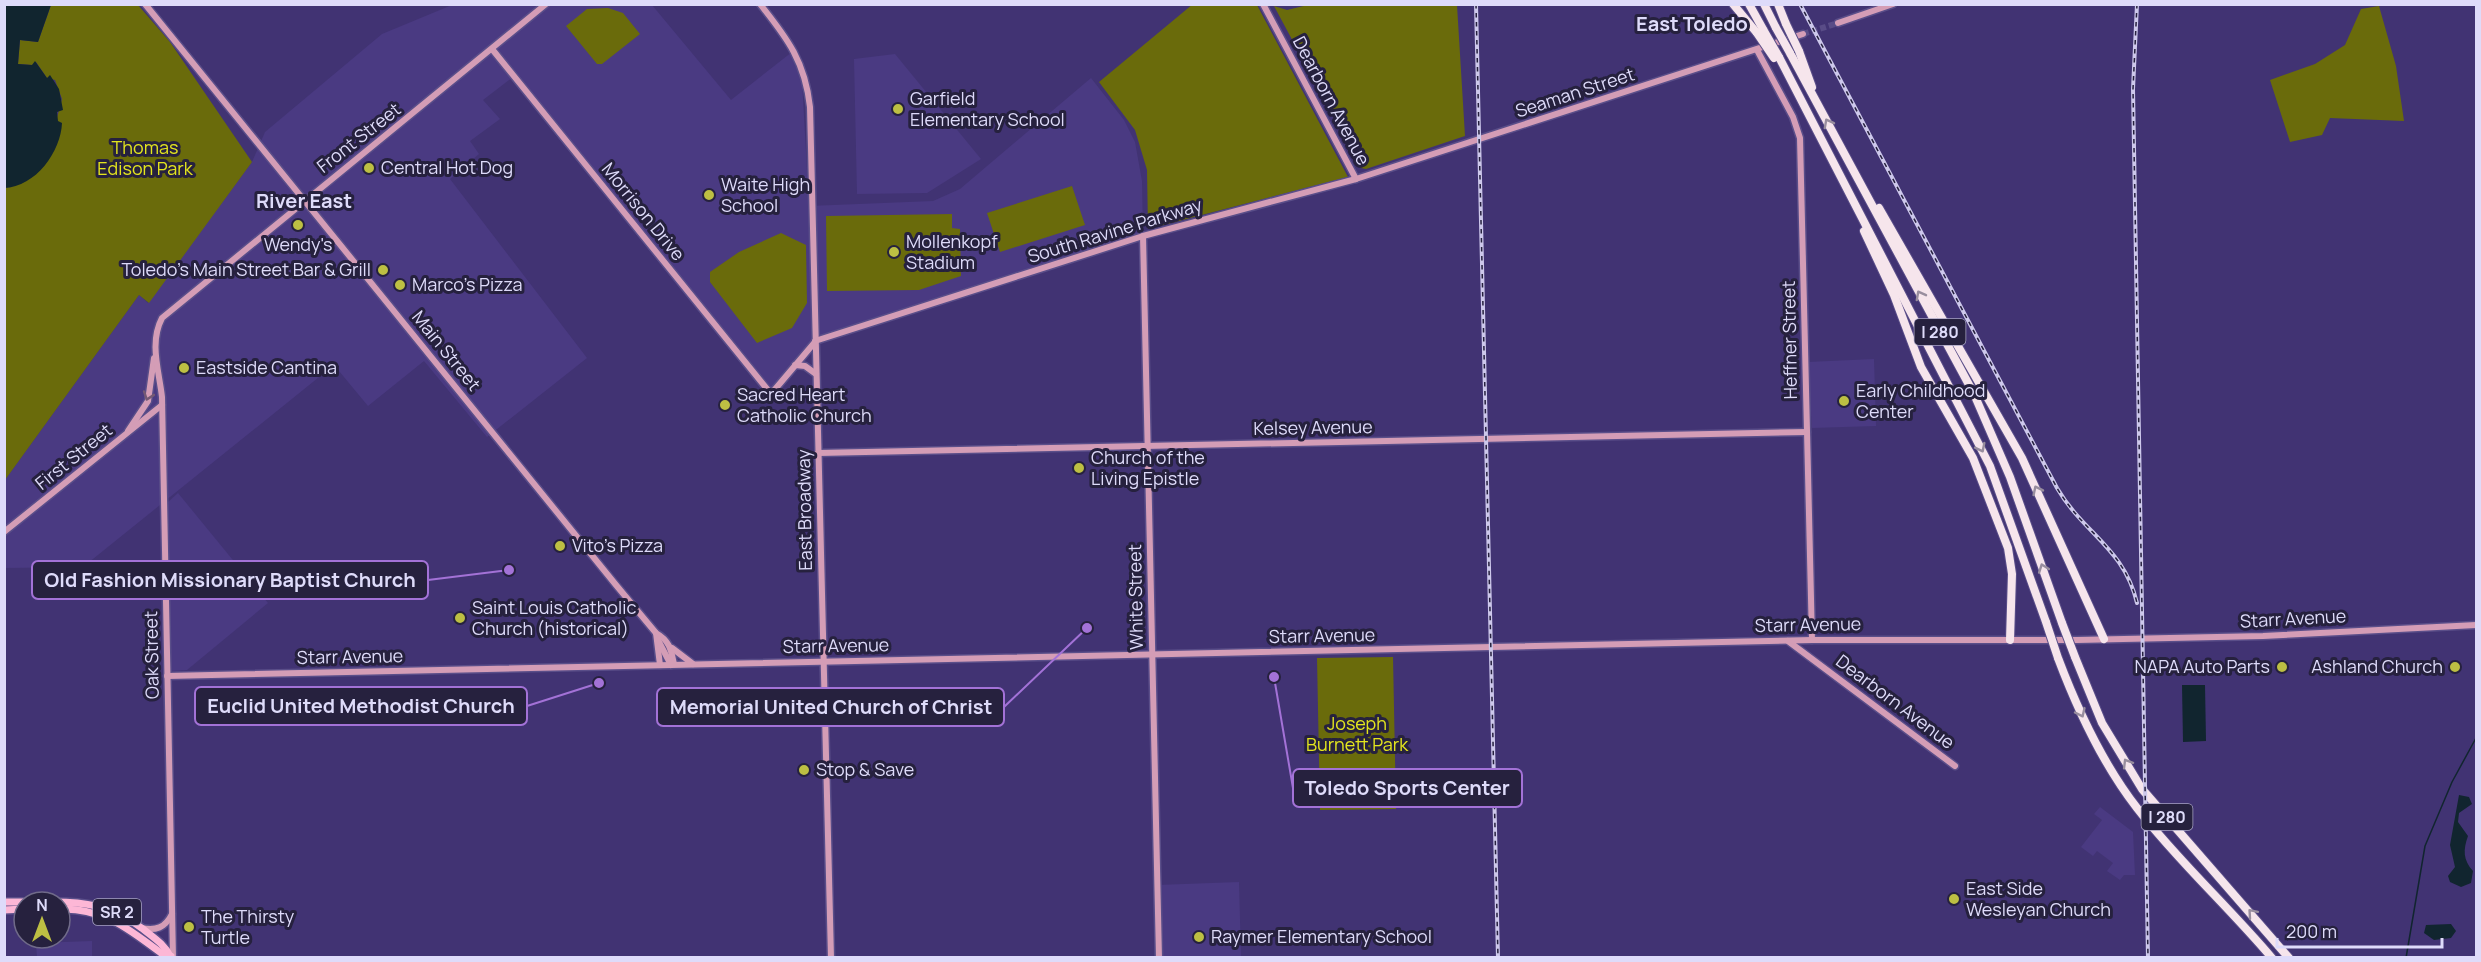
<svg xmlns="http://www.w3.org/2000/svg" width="2481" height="962" font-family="Manrope,sans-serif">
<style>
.built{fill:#4a3a82}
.green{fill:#6a6b0b}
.water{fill:#11252f}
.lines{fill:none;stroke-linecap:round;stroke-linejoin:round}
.stream{stroke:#11252f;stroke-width:1.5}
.secondary-tunnel{stroke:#594c87;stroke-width:6;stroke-dasharray:6 3;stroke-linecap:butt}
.secondary-casing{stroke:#5a4e89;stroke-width:9}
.primary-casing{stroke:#5a4e89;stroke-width:10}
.highway-casing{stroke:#5a4e89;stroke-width:10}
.secondary{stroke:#d49db6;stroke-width:6}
.primary{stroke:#fdb7d6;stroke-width:7}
.highway{stroke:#f6e5ec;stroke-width:8}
.rail-casing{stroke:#cdc8eb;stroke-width:4}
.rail{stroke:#26213e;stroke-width:1.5;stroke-dasharray:4.5;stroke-linecap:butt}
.highway-bridge-casing{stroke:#5a4e89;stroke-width:10;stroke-linecap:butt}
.highway-bridge{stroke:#f6e5ec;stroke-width:8}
.oneway{stroke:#988d9e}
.oneway2{stroke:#745974}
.poi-dot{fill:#bdbf43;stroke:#26213e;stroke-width:2}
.labels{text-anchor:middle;stroke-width:6;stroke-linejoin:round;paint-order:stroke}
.shield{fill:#26213e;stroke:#a7a3c2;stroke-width:1.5}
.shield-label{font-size:16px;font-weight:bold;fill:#dedbfa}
.street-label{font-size:18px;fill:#dedbfa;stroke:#26213e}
.poi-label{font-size:18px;fill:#dedbfa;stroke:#26213e;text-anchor:start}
.park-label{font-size:18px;fill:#e3e51e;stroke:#26213e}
.neighbourhood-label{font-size:20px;font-weight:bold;fill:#dedbfa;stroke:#26213e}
.leader{fill:none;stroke:#a372d7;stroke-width:2}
.callout-dot{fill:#a372d7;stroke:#26213e;stroke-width:2}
.callout{fill:#26213e;stroke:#a372d7;stroke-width:2}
.callout-label{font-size:20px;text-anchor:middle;font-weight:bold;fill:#dedbfa}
</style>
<rect width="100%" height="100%" fill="#413373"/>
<g class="built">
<path d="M452,5H652L731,100L792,52L802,80L809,206L933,201L960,189L1091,78L1124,120L1135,142L1142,181L1143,236L815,341L771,394L582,160L517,74L483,100L500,119L470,141L479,154L450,179L587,358L487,437L424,361L368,406L334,365L83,567L5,568V480L139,295L148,303L252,162L265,132L382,34Z"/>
<path d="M895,54L981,159L927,193L857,194L854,59Z"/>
<path d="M1874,359L1876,426L1812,428L1808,362Z"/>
<path d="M178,493L268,603L187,670L171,671L168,502Z"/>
<path d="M2100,807L2133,832L2135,875H2124L2120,880L2107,871L2113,863L2097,851L2093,856L2081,847L2102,820L2094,814Z"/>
<path d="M1239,882L1241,957H1159L1157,885Z"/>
<path d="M92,941V957H37L36,943Z"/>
</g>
<g class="green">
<path d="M1193,4L1257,5L1348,177L1148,229L1147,170L1135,130L1099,82Z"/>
<path d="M1312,4L1457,5L1465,136L1366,169L1361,168L1274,6L1287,10Z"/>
<path d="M51,5H138L170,42L252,162L149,303L139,295L5,480V188L22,183L44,166L62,99L55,80L47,78L36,62L32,65L18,64L20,40L38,42Z"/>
<path d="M2379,6L2396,66L2404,121L2330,118L2322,135L2290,142L2270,80L2315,64L2345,45L2361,9Z"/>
<path d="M608,8L623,13L640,34L602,64H597L566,26L587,9Z"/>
<path d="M1072,186L1085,225L1000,252L987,213Z"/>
<path d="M952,214V228L960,229L961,276L919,290L827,291L826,216Z"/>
<path d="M781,233L806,245L807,303L792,328L757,343L710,282V272L739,252Z"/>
<path d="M1393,657L1396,809L1320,810L1317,658Z"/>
</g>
<g class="water">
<path d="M4,5H51L38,42L20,40L18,64L32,65L35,61L47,78L50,75L59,89L63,110L57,112L58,121L62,123C61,151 36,187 4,188Z"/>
<path d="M2182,685H2205L2206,741L2183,742Z"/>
<path d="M2459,795L2469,797L2472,804L2459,813L2458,822L2468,836C2463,850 2463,860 2473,871L2471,883L2461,887L2450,882L2448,876L2455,867L2450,845Z"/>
<path d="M2451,924L2456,931L2451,938L2434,940L2424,933L2426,925Z"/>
</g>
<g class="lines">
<path class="stream" d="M2406,958L2425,846L2452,782L2476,738"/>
<path class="secondary-tunnel" d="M1803,34L1838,23"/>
<defs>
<g id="secondary">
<path d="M145,4L616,585L656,633C670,641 671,650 674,664"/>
<path d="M760,4C788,39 805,62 810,107L831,958"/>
<path d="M1263,4L1356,179"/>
<path d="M1838,23L1893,4"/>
<path d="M492,49L771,394L815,342"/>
<path d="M1757,50L1793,117L1800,138L1812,640"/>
<path d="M1143,236L1159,958"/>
<path d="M815,341L1143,236L1356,179L1803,34"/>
<path d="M795,365L805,366L816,374"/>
<path d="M128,431L148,401L154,358"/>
<path d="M818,453L1807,432"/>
<path d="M4,532L162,405"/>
<path d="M656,633L660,665"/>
<path d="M658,640L671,665"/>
<path d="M1788,641L1955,766"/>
<path d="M672,648L693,664"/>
<path d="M167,676L1812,640H2077L2263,636L2476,625"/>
<path d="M141,928C156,931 165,928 172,914"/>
<path d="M173,958L162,397C159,370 149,343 162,318L546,4"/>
</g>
<g id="primary">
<path d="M4,902H24"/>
<path d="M45,902C83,901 112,905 143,929C154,938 164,944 170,956"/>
<path d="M60,909C103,908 128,928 161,953L171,956"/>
<path d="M4,910L24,909"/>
</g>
<g id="highway">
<path d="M1733,4L1757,33"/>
<path d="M1749,4L1764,31"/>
<path d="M1764,4L1776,28"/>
<path d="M1778,4L1786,24"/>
<path d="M1799,51L1812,87"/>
<path d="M1790,53L1974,394L2010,477L2062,623"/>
<path d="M1779,57L1990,466L2046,622"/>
<path d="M1879,208L2022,458L2104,639"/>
<path d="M1864,231L1894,295L1921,367L1973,458L2008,548L2012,574L2010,640"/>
<path d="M2075,657L2102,723L2142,789L2289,958"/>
<path d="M2058,658C2078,711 2102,763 2137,808C2178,861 2228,906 2272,958"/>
</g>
</defs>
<use href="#secondary" class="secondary-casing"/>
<use href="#primary" class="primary-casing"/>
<use href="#highway" class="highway-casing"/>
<use href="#secondary" class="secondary"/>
<use href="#primary" class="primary"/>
<use href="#highway" class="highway"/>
<defs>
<g id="rail">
<path d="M1476,4L1498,958"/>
<path d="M1800,4L2057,488C2084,534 2124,548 2137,603"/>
<path d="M2137,4L2133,89L2148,958"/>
</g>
</defs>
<use href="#rail" class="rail-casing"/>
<use href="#rail" class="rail"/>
<defs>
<g id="highway-bridge">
<path d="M1786,24L1799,51"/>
<path d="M1776,28L1790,53"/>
<path d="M1764,31L1779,57"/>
<path d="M1757,33L1774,58"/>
<path d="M2046,622L2058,658"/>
<path d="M2062,623L2075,657"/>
</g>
</defs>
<use href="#highway-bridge" class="highway-bridge-casing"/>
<use href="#highway-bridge" class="highway-bridge"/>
</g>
<defs><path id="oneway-chevron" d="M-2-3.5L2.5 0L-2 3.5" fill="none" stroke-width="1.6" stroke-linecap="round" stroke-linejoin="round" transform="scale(1.5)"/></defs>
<g class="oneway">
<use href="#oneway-chevron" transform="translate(1828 123) rotate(-118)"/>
<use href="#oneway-chevron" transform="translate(1920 295) rotate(-118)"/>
<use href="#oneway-chevron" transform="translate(1981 448) rotate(63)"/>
<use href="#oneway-chevron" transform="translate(2037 490) rotate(-116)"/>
<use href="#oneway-chevron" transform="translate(2043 568) rotate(-110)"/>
<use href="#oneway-chevron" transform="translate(2081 713) rotate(65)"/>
<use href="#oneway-chevron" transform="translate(2127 763) rotate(-121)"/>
<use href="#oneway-chevron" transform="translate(2252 913) rotate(-131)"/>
</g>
<use class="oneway2" href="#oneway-chevron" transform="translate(148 396) rotate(109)"/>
<g class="poi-dot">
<circle cx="898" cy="109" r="6"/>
<circle cx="369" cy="168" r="6"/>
<circle cx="709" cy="195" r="6"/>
<circle cx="298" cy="225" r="6"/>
<circle cx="894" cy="252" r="6"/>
<circle cx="383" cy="270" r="6"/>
<circle cx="400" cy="285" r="6"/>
<circle cx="184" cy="368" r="6"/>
<circle cx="1844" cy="401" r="6"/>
<circle cx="725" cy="405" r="6"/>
<circle cx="1079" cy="468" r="6"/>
<circle cx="560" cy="546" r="6"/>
<circle cx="460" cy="618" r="6"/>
<circle cx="2282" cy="667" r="6"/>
<circle cx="2455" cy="667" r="6"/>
<circle cx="804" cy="770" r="6"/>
<circle cx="1954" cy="899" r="6"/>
<circle cx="189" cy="927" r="6"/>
<circle cx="1199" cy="937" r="6"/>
</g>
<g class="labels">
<g class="shield">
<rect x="1914.5" y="319" width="51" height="26" rx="4.5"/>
<rect x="2141.5" y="804" width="51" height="26" rx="4.5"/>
<rect x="93" y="899" width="48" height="26" rx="4.5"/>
</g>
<g class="shield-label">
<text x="1940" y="338">I 280</text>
<text x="2167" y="823">I 280</text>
<text x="117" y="918">SR 2</text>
</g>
<g class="street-label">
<text transform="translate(1575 93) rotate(-18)" y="6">Seaman Street</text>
<text transform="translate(1331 101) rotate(62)" y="6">Dearborn Avenue</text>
<text transform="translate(359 138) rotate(-38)" y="6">Front Street</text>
<text transform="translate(643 212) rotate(51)" y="6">Morrison Drive</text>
<text transform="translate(1115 231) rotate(-17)" y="6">South Ravine Parkway</text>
<text transform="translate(1790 340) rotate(-91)" y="6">Heffner Street</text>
<text transform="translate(446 351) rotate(51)" y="6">Main Street</text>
<text transform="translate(1313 428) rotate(-1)" y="6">Kelsey Avenue</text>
<text transform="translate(74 457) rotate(-39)" y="6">First Street</text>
<text transform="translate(805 510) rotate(-91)" y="6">East Broadway</text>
<text transform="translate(1136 597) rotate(-91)" y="6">White Street</text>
<text transform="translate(2293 619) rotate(-3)" y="6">Starr Avenue</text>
<text transform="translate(1808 625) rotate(-1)" y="6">Starr Avenue</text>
<text transform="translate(1322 636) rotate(-1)" y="6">Starr Avenue</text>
<text transform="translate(836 646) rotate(-1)" y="6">Starr Avenue</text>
<text transform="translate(152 655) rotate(-91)" y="6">Oak Street</text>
<text transform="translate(350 657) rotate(-1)" y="6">Starr Avenue</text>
<text transform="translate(1895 702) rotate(37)" y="6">Dearborn Avenue</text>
</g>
<g class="poi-label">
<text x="910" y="105">Garfield<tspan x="910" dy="21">Elementary School</tspan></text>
<text x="381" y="174">Central Hot Dog</text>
<text x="721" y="191">Waite High<tspan x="721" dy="21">School</tspan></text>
<text x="906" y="248">Mollenkopf<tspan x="906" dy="21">Stadium</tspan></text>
<text x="298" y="251" text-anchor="middle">Wendy's</text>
<text x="371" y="276" text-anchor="end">Toledo's Main Street Bar &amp; Grill</text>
<text x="412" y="291">Marco's Pizza</text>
<text x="196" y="374">Eastside Cantina</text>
<text x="1856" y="397">Early Childhood<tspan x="1856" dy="21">Center</tspan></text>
<text x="737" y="401">Sacred Heart<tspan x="737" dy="21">Catholic Church</tspan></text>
<text x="1091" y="464">Church of the<tspan x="1091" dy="21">Living Epistle</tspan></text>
<text x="572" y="552">Vito's Pizza</text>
<text x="472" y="614">Saint Louis Catholic<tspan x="472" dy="21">Church (historical)</tspan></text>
<text x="2270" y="673" text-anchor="end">NAPA Auto Parts</text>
<text x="2443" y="673" text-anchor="end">Ashland Church</text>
<text x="816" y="776">Stop &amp; Save</text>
<text x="1966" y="895">East Side<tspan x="1966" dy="21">Wesleyan Church</tspan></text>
<text x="201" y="923">The Thirsty<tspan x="201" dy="21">Turtle</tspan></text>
<text x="1211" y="943">Raymer Elementary School</text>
</g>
<g class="park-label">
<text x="145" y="154">Thomas<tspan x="145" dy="21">Edison Park</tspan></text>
<text x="1357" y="730">Joseph<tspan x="1357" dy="21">Burnett Park</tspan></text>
</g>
<g class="neighbourhood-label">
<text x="1692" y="31">East Toledo</text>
<text x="304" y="208">River East</text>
</g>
</g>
<path class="leader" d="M509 570L428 580M599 683L527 706M1087 628L1004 707M1274 677L1293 788"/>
<g class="callout-dot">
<circle cx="509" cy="570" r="6"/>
<circle cx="599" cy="683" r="6"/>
<circle cx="1087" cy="628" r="6"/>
<circle cx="1274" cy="677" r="6"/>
</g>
<g class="callout">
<rect x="32" y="561" width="396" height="38" rx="6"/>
<rect x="195" y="687" width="332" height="38" rx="6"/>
<rect x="657" y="688" width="347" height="38" rx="6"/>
<rect x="1293" y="769" width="229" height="38" rx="6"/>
</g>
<g class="callout-label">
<text x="230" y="587">Old Fashion Missionary Baptist Church</text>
<text x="361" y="713">Euclid United Methodist Church</text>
<text x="831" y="714">Memorial United Church of Christ</text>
<text x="1407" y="795">Toledo Sports Center</text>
</g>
<rect width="2481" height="962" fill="none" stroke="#dedbfa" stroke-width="12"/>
<g transform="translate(42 920)"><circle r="28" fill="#26213e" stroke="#706b89" stroke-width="1.5"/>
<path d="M0-4.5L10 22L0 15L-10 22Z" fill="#bdbf43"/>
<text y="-9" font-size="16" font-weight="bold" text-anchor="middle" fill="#dedbfa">N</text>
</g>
<path d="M2277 938v9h165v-9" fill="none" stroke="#dedbfa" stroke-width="3"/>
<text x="2286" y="938" font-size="18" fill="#dedbfa" stroke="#26213e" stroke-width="4.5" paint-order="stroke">200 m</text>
</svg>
